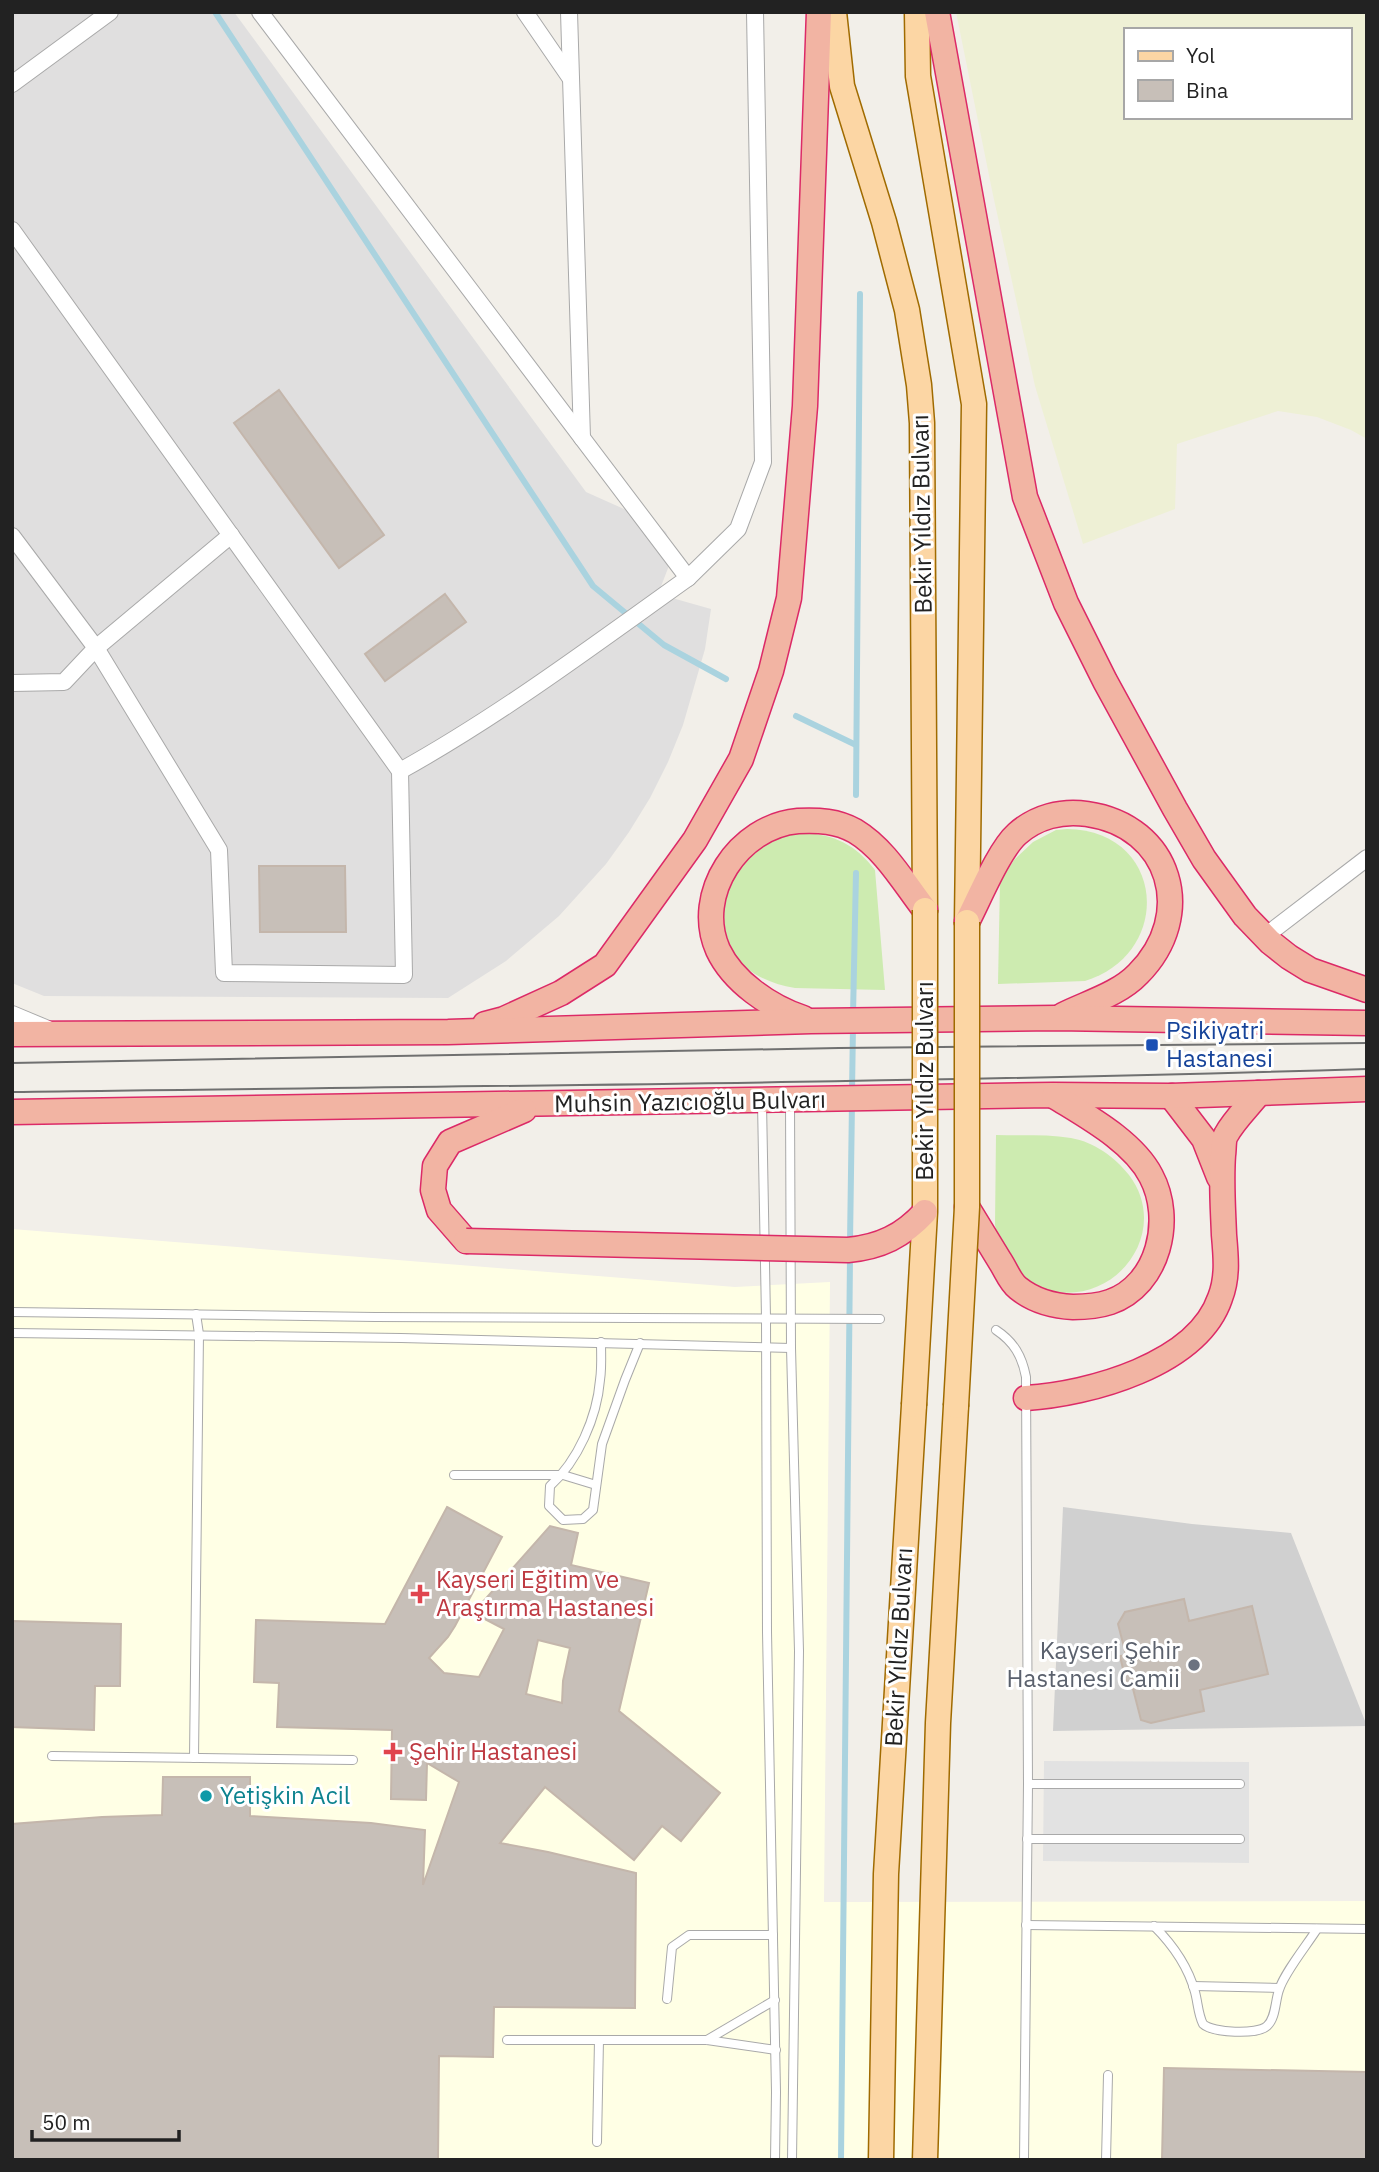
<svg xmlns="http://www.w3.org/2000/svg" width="1379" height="2172" font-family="'IBM Plex Sans',sans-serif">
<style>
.residential{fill:#e0dfdf}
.education{fill:#ffffe5}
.religious{fill:#d0d0d0}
.farmland{fill:#eef0d5;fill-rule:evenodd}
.grass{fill:#cdebb0}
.parking{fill:#e2e2e2}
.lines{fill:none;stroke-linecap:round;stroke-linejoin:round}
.stream{stroke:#aad3df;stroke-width:6}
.building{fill:#c7bfb8;stroke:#c4b6ab;stroke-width:2;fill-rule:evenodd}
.service-casing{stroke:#a9a9a9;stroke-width:10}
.minor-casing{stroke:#a9a9a9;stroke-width:18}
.primary-casing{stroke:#a06b00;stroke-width:27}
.trunk-casing{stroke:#dc2a67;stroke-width:27}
.service{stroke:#fff;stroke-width:8}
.minor{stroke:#fff;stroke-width:16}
.primary{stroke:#fcd6a4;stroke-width:24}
.trunk{stroke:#f2b4a3;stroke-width:24}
.tram{stroke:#707070;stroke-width:2}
.primary-bridge-casing{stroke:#a06b00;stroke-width:27;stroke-linecap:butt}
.trunk-bridge-casing{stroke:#dc2a67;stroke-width:27;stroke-linecap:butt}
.primary-bridge{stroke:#fcd6a4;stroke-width:24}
.trunk-bridge{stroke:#f2b4a3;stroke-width:24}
.transit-dot{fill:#1a4fb4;stroke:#fff;stroke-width:2.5}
.health-dot{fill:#e0444e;stroke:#fff;stroke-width:2.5}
.worship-dot{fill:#6b7280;stroke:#fff;stroke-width:2.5}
.culture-dot{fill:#0f9aa8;stroke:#fff;stroke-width:2.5}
.labels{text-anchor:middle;stroke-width:6;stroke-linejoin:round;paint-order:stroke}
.street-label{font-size:24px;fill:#222;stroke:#fff}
.transit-label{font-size:24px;fill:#164399;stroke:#fff;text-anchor:start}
.health-label{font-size:24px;fill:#be3a42;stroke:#fff;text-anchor:start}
.worship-label{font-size:24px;fill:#5b616d;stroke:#fff;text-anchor:end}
.culture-label{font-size:24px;fill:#0d838f;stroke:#fff;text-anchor:start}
</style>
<rect width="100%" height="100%" fill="#f2efe9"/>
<path class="residential" d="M12,12H234L586,492L653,522L666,532L672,549V558L658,594L711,609L705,649L683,725L668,762L650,798L629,832L606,864L559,916L506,961L448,998L44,996L12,983Z"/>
<path class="education" d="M12,1229L735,1287L830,1282L824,1902L1367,1901V2160H12Z"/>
<path class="religious" d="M1063,1507L1192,1524L1291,1533L1367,1726L1053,1731Z"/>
<path class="farmland" d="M956,12H1367V439L1351,430L1317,417L1278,411L1177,444L1175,509L1083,544L1035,386L993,195ZM1125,30H1349V117H1125Z"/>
<g class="grass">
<path d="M1067,829C1165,830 1175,953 1085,981L998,984L1000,881L1014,860L1033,842L1056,830Z"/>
<path d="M803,833C834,834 856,845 875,870L885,990L795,988C750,981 722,955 724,908C724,889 734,869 749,856C756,851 763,843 770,839C780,835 792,834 803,833Z"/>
<path d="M996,1135C1021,1136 1047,1134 1071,1138C1094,1142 1115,1157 1129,1175C1170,1229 1121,1301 1056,1292C1044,1290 1031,1285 1022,1277C1017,1272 1014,1265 1010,1259C1003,1247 998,1239 995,1225Z"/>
</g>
<path class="parking" d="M1044,1761L1249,1762V1863L1043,1861Z"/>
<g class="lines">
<g class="stream">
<path d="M215,12L593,586L664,645L726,679"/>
<path d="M796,716L856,745"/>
<path d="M856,795L860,294"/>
<path d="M853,1015L856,873"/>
<path d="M852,1092L853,1026"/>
<path d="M850,1242L852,1103"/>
<path d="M841,2160L850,1257"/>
</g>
</g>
<g class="building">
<path d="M279,390L384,535L339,568L234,423Z"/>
<path d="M445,594L466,622L385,681L365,654Z"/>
<path d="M259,866H345L346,932H260Z"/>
<path d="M447,1507L502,1537L455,1626L448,1637L429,1658L444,1673L479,1677L504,1629L473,1613L550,1526L578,1533L571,1565L649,1583L619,1711L720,1793L681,1841L662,1826L634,1860L545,1787L500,1843L548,1852L636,1873L635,2008L494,2007L493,2057L439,2056L438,2160H12V1824L102,1817L162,1815L163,1777H250V1816L371,1823L425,1830L423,1885L459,1782L427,1763L426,1800L391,1799L392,1730L277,1727L279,1683L254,1682L256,1620L385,1624ZM538,1640L570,1648L563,1681L562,1703L526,1694Z"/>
<path d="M1184,1599L1189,1621L1252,1606L1268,1674L1200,1690L1204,1711L1151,1723L1141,1720L1132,1685L1127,1686L1120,1656L1126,1655L1118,1624L1125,1612Z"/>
<path d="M12,1621L121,1624L120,1686H95L94,1730L12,1727Z"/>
<path d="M1164,2068L1367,2072V2160H1162Z"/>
</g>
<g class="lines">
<defs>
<g id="service">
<path d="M790,1102L791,1348L799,1651L792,2160"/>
<path d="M762,1103L766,1318L767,1632L776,2092L775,2160"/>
<path d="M12,1312L375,1317L880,1319"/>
<path d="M996,1330C1014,1342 1022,1356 1026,1377L1028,1784L1024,2160"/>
<path d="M12,1333L401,1338L791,1348"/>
<path d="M601,1342C601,1354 602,1367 600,1380C597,1417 578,1461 550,1486L549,1506L563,1520L583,1519L593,1510L602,1444L625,1380L640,1343"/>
<path d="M454,1475H563L596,1485"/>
<path d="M52,1756L353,1760"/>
<path d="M194,1758L199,1334L196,1314"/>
<path d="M1028,1784H1240"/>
<path d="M1027,1839H1240"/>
<path d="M1026,1925L1367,1929"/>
<path d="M1154,1926C1173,1945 1188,1966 1195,1992C1198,2003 1198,2014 1203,2024C1213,2033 1257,2035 1267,2026C1276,2018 1275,2001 1279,1990C1284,1973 1307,1945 1317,1929"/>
<path d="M1193,1986L1279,1988"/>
<path d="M667,1999L672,1947L689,1935H773"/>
<path d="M507,2040H707L776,2050"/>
<path d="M707,2040L775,2000"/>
<path d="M597,2142L599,2040"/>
<path d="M1106,2160L1108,2075"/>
</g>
<g id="minor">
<path d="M260,12L688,578C594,645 501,715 400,771"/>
<path d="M525,12L571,79"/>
<path d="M569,12L582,438"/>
<path d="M12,84L110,12"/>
<path d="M12,230L400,771L404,975L224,973L219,850L96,648L64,682L12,683"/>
<path d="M12,536L96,648L231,535"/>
<path d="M688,578L738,529L763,462L755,12"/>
<path d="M1264,937L1367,858"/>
<path d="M12,1014L48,1029"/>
</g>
<g id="primary">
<path d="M834,12L842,86L884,222L907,310L919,385L922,423L925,910"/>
<path d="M917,12L918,76L974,404L967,922"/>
<path d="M881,2160L886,1874L914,1405"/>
<path d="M925,2160L938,1723L956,1406"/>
</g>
<g id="trunk">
<path d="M937,12L1025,497L1066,603L1105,681L1175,809L1204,859L1245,916L1270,942L1289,957L1310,970L1367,990"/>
<path d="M967,922C979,899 999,850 1017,834C1036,817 1062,810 1087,814C1171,826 1197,915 1138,974C1119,994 1087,1003 1063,1015"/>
<path d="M803,1018C770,1007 733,982 718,950C693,894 739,826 798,821C819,820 837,821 855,831C885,849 904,883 925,910"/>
<path d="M485,1024L504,1019L561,993L605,965L695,840L741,759L771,671L789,598L805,406L819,12"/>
<path d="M12,1034L448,1032L811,1021L1056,1018L1367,1023"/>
<path d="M1171,1096L1204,1139L1219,1177"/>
<path d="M12,1112L1053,1095L1171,1096L1367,1089"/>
<path d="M967,1207C978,1225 989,1243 1000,1261C1006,1270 1010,1282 1018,1288C1033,1300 1053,1306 1073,1307C1085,1307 1098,1306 1110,1302C1159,1285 1174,1219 1151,1176C1133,1141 1086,1116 1054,1096"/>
<path d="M466,1241L439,1210L433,1190L435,1166L450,1142L524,1110"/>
<path d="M1026,1398C1089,1394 1197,1365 1220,1298C1228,1278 1226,1257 1224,1235C1223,1208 1221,1182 1223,1155C1224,1149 1223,1140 1226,1135C1234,1120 1249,1106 1259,1093"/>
</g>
</defs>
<use href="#service" class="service-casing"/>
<use href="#minor" class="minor-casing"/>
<use href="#primary" class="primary-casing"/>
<use href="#trunk" class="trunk-casing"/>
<use href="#service" class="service"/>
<use href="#minor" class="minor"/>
<use href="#primary" class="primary"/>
<use href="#trunk" class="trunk"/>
<g class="tram">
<path d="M12,1063L839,1048L1367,1043"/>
<path d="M12,1092C464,1086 915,1083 1367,1069"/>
</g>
<defs>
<g id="primary-bridge">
<path d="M914,1405L925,1212V910"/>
<path d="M956,1406L967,1207V922"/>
</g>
<path id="trunk-bridge" d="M466,1241L848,1250C880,1247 903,1236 925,1212"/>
</defs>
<use href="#primary-bridge" class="primary-bridge-casing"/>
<use href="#trunk-bridge" class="trunk-bridge-casing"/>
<use href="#primary-bridge" class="primary-bridge"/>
<use href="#trunk-bridge" class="trunk-bridge"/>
</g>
<rect class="transit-dot" x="1145" y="1038" width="14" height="14" rx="3.5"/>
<g class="health-dot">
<path d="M416.5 1583.5h7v7h7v7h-7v7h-7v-7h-7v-7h7z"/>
<path d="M389.5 1741.5h7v7h7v7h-7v7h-7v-7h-7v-7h7z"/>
</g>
<circle class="worship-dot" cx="1194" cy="1665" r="7"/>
<circle class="culture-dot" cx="206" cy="1796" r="7"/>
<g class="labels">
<g class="street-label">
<text transform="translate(922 514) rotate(-91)" y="8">Bekir Yıldız Bulvarı</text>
<text transform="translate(925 1081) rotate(-90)" y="8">Bekir Yıldız Bulvarı</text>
<text transform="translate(690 1102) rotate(-1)" y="8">Muhsin Yazıcıoğlu Bulvarı</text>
<text transform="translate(899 1647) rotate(-87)" y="8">Bekir Yıldız Bulvarı</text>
</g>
<g class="transit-label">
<text x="1166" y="1039">Psikiyatri<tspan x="1166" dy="28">Hastanesi</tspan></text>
</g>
<g class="health-label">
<text x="436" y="1588">Kayseri Eğitim ve<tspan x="436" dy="28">Araştırma Hastanesi</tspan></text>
<text x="409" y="1760">Şehir Hastanesi</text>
</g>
<g class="worship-label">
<text x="1180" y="1659">Kayseri Şehir<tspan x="1180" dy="28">Hastanesi Camii</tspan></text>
</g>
<g class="culture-label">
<text x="220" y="1804">Yetişkin Acil</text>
</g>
</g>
<rect width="1379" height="2172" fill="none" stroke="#222222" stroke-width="28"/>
<rect x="1124" y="28" width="228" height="91" fill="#ffffff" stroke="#a7a7a7" stroke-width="2"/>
<rect x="1138" y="51" width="35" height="10" fill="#fcd6a4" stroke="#a7a7a7" stroke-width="2"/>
<text x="1186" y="63" font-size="21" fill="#222222">Yol</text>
<rect x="1138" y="80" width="35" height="21" fill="#c7bfb8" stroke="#a7a7a7" stroke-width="2"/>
<text x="1186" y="98" font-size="21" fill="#222222">Bina</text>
<path d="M32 2130v10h147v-10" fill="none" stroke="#222222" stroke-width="3.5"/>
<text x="42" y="2130" font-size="21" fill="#222222" stroke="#ffffff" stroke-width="5" paint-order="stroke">50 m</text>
</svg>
